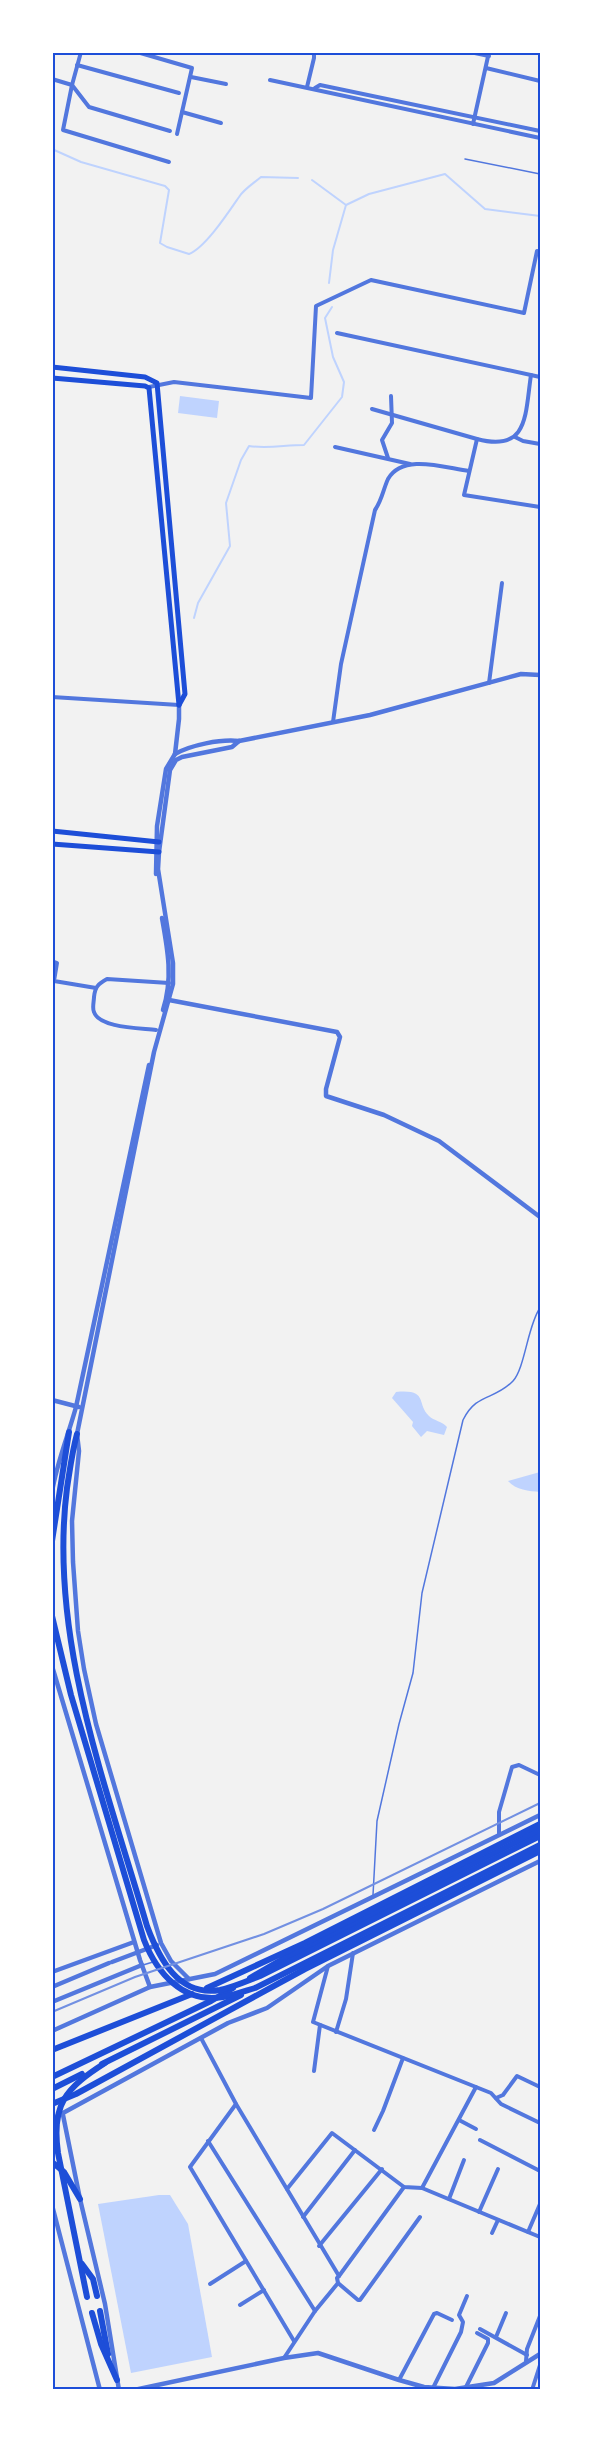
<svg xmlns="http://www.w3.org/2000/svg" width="593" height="2442" font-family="Figtree,sans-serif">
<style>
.water{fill:#bfd3fe}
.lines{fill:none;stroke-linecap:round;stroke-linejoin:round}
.stream{stroke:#bfd3fe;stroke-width:2}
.service{stroke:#5277de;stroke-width:1.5}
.minor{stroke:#5277de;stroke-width:4}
.tertiary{stroke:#5277de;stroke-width:4.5}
.secondary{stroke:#1d4ed8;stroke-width:5}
.trunk{stroke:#1d4ed8;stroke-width:6}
.motorway{stroke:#1d4ed8;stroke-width:6}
.rail{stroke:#7290e2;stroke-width:2}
.neatline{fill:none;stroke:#1d4ed8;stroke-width:2}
</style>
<rect width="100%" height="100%" fill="#f2f2f2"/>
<g class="water">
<path d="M180,396L219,401L217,418L178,413Z"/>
<path d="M396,1392C429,1389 416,1404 429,1416C434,1421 442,1421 447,1427L444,1435L427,1431L421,1437L412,1426L413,1422L392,1398Z"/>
<path d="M540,1472V1492C529,1491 516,1490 508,1481Z"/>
<path d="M159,2195H170L188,2224L212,2357L131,2373L98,2204Z"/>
</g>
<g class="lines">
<g class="stream">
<path d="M52,149L81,162L165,186L169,190L160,243L167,247L189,254C205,248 228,213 239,197C244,189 254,183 261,177L298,178"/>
<path d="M312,180L346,205"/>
<path d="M329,283L333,250L346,205L369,194L445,174L485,209L540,216"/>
<path d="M194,618L198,603L230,546L226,503L241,460L249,446C267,449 285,445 304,445L342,397L344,382L333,357L325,318L332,307"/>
</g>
<g class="service">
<path d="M465,159L540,174"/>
<path d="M373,1895L377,1821L399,1724L413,1673L422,1593L463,1420C477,1392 494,1401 513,1381C525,1368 528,1324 540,1308"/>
<path d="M143,1965L153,1962"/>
</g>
<g class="minor">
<path d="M137,52L192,68L177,134"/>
<path d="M470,52L489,56"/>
<path d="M77,65L179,93"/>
<path d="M486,68L540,81"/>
<path d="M191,77L226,84"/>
<path d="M52,79L72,85L81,52"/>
<path d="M270,80L540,138"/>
<path d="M307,87L314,58V54L310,52"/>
<path d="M315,88L320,85L540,131"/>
<path d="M182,112L221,123"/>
<path d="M473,124L489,52"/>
<path d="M169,162L63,130L72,85L89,107L170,131"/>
<path d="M337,333L540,377"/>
<path d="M531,375C525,414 529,453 477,439L464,495L540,507"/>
<path d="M149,387L174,382L311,398L316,306L371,280L524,313L537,251"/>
<path d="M372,409L477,439"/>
<path d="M515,437L523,441L540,444"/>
<path d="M335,447L410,464"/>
<path d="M388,458L382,440L392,423L391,396"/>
<path d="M489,683L502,583"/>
<path d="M52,697L179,705"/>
<path d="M333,722L341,664L375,510C382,500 383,490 388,479C403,453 445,468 469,471"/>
<path d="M52,961L57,963L54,981L96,988"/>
<path d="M156,1030C141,1028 99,1028 94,1012C92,1008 94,1001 94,997C95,987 98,984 107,979L169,983"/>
<path d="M499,1835V1812L512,1767L519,1765L540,1775"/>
<path d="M328,1966L313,2022L491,2093L501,2104L540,2123"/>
<path d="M336,2032L346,1999L353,1953"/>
<path d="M201,2038L236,2104L339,2276L404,2187"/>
<path d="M314,2071L320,2025"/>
<path d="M496,2098L503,2095L517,2076L540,2087"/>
<path d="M236,2104L190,2167L294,2341"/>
<path d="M459,2120L476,2129"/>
<path d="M374,2130L383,2111L403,2058"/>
<path d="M480,2140L540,2171"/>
<path d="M208,2141L315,2311"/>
<path d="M422,2188L476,2087"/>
<path d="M287,2189L332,2133L404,2187L422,2188L540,2237"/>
<path d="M449,2199L464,2160"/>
<path d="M479,2212L498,2169"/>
<path d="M303,2217L355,2150"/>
<path d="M528,2232L540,2204"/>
<path d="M492,2233L498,2220"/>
<path d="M319,2246L382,2169"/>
<path d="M338,2283L358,2300H360L420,2217"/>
<path d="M210,2284L246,2261"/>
<path d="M240,2305L264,2290"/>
<path d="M480,2329L527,2355"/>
<path d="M496,2337L506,2313"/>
<path d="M284,2358L315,2311L338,2283L337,2278L339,2276"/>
<path d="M526,2361L527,2349L540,2316"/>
<path d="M399,2380L434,2314L437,2313L452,2320"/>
<path d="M466,2387L488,2343V2339L477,2333"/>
<path d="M433,2388L461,2332L463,2322L459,2315L467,2296"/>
<path d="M532,2390L540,2365"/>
</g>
<g class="tertiary">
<path d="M175,754C191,745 220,739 239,741L370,715L521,674L540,675"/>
<path d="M156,874L157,826L166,769L175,754L179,719V705"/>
<path d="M162,918C168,951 173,979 163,1010"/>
<path d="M169,1000L337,1032L340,1037L326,1089V1096L384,1115L439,1141L540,1217"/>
<path d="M52,1400L79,1407"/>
<path d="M52,1492C57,1462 68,1436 76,1407L149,1065"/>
<path d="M52,1666L140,1960L150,1987"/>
<path d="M112,1962L157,1945"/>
<path d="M52,1972L134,1942"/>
<path d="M189,1979L171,1961L161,1943L96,1724L84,1669L78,1631L73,1562L72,1521L79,1451L77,1434L154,1052L173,984V963L158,869L159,852L170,770L176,760L182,757L232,747L239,741"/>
<path d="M52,1987L109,1963"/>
<path d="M52,2002L142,1965"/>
<path d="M52,2031L150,1987L215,1974L540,1815"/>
<path d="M63,2115L80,2199L105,2304L119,2390"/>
<path d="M52,2119L228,2023L267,2008L328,1966L540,1861"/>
<path d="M52,2205L100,2390"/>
<path d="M134,2390L284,2358L318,2353L399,2380L424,2387L455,2389L494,2383L540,2354"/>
</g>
<g class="secondary">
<path d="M52,367L145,377L157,383L185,694L179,705"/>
<path d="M52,378L145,386L149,388L179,705"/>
<path d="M52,831L159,842"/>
<path d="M52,844L159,852"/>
</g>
<g class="trunk">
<path d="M250,1978L281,1960L540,1830"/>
<path d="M52,2077L211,2001L233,1988"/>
<path d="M52,2104L76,2094L305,1969L540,1851"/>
</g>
<g class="motorway">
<path d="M77,1434C72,1452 70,1469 67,1488C48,1637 106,1785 147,1926C159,1958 178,1997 220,1990C234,1987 247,1981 260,1976L540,1836"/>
<path d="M52,1541L69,1432"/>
<path d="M52,1616L71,1695L144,1940C157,1973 183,2004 223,1997C234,1995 245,1991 255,1988L540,1845"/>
<path d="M207,1988L305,1943L540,1824"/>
<path d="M52,2050L192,1994"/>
<path d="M102,2064L241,1995"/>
<path d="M52,2089L82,2074"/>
<path d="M52,2162L64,2172L80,2199"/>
<path d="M82,2264L93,2279L97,2296"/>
<path d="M87,2297L58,2153C51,2104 66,2088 105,2063"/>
<path d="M100,2311L108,2354"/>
<path d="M92,2313L101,2344L117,2380"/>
</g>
<path class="rail" d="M52,2012L135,1977L264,1934L323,1909L540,1803"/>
</g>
<rect width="593" height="2442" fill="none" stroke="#ffffff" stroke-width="108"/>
<rect x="54" y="54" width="485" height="2334" class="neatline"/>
</svg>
